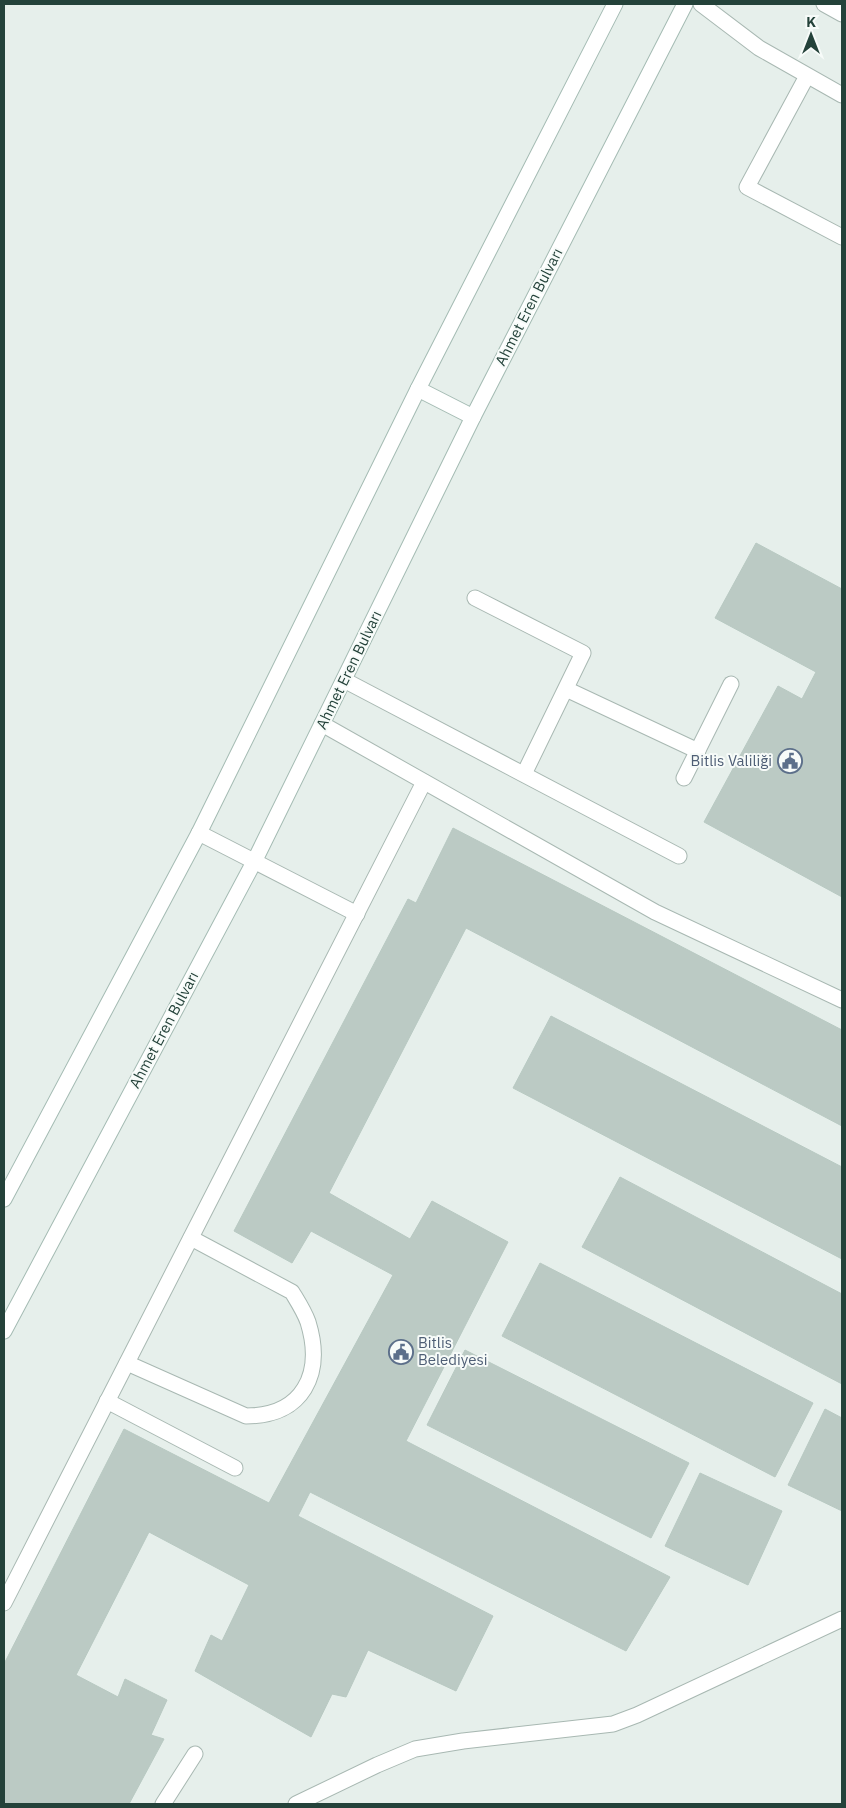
<svg xmlns="http://www.w3.org/2000/svg" width="846" height="1808" font-family="'IBM Plex Sans',sans-serif">
<style>
.building{fill:#bbcac4;stroke:#b8c9c2}
.lines{fill:none;stroke-linecap:round;stroke-linejoin:round}
.service-casing{stroke:#a8b8b2;stroke-width:17}
.secondary-casing{stroke:#a4bbb3;stroke-width:17}
.service{stroke:#fff;stroke-width:15}
.secondary{stroke:#fff;stroke-width:15}
.labels{text-anchor:middle;stroke-width:4;stroke-linejoin:round;paint-order:stroke}
.street-label{font-size:15px;fill:#24423a;stroke:#f7fbf9}
.service-label{font-size:15px;fill:#4e5e75;stroke:#f7fbf9;text-anchor:end}
</style>
<rect width="100%" height="100%" fill="#e6efeb"/>
<g class="building">
<path d="M756,543L842,589V897L704,822L778,686L802,699L816,672L715,618Z"/>
<path d="M453,828L842,1030V1126L466,928L329,1193L410,1239L432,1201L508,1242L406,1441L670,1577L626,1651L310,1492L298,1516L493,1616L456,1691L368,1650L346,1697L332,1694L311,1737L195,1671L211,1635L222,1641L249,1585L149,1532L76,1675L118,1697L125,1679L167,1700L151,1735L164,1739L129,1804H4V1664L124,1429L269,1503L393,1275L311,1231L292,1263L234,1231L408,899L416,903Z"/>
<path d="M551,1016L842,1167V1259L513,1088Z"/>
<path d="M620,1177L842,1294V1384L582,1247Z"/>
<path d="M540,1263L813,1403L775,1477L502,1336Z"/>
<path d="M465,1350L689,1463L651,1538L427,1425Z"/>
<path d="M825,1409L842,1418V1511L788,1485Z"/>
<path d="M700,1473L782,1511L748,1585L665,1546Z"/>
</g>
<g class="lines">
<defs>
<g id="service">
<path d="M701,4L759,48L842,95"/>
<path d="M824,4L842,14"/>
<path d="M807,76L747,187L842,237"/>
<path d="M475,598L583,653L524,774"/>
<path d="M344,680L679,856"/>
<path d="M566,689L698,751"/>
<path d="M322,724L655,912L842,1000"/>
<path d="M684,778L731,684"/>
<path d="M199,833L357,914"/>
<path d="M127,1363L246,1416C303,1416 324,1374 308,1322C304,1311 298,1302 292,1292L191,1238"/>
<path d="M107,1401L235,1468"/>
<path d="M4,1603L424,782"/>
<path d="M163,1804L195,1754"/>
<path d="M296,1804L377,1765L415,1749L463,1741L613,1724L637,1715L842,1619"/>
</g>
<g id="secondary">
<path d="M418,389L473,417"/>
<path d="M4,1199L199,833L418,389L615,4"/>
<path d="M4,1331L254,862L473,417L685,4"/>
</g>
</defs>
<use href="#service" class="service-casing"/>
<use href="#secondary" class="secondary-casing"/>
<use href="#service" class="service"/>
<use href="#secondary" class="secondary"/>
</g>
<defs>
<symbol id="civic-ring" viewBox="-11 -11 22 22"><circle r="9.5" fill="#f7fbf9" stroke="#5c6f8a" stroke-width="1.5"/><path d="M-.6-6.5H3V-4.5H.6V-3L4-1V1h2V6H-6V1h2V-1L-.6-3ZM-1.2 2.5V6h2.4V2.5Z" fill="#5c6f8a"/></symbol>
</defs>
<g fill-rule="evenodd">
<use href="#civic-ring" x="776" y="747" width="28" height="28"/>
<use href="#civic-ring" x="387" y="1338" width="28" height="28"/>
</g>
<g class="labels">
<g class="street-label">
<text transform="translate(529 307) rotate(-63)" y="5">Ahmet Eren Bulvarı</text>
<text transform="translate(349 670) rotate(-64)" y="5">Ahmet Eren Bulvarı</text>
<text transform="translate(164 1030) rotate(-62)" y="5">Ahmet Eren Bulvarı</text>
</g>
<g class="service-label">
<text x="772" y="766">Bitlis Valiliği</text>
<text x="418" y="1348" text-anchor="start">Bitlis<tspan x="418" dy="17">Belediyesi</tspan></text>
</g>
</g>
<rect width="846" height="1808" fill="none" stroke="#24423a" stroke-width="10"/>
<g transform="translate(811 35)" stroke="#f7fbf9" stroke-width="4" paint-order="stroke">
<path d="M0-4L9 19L0 12L-9 19Z" fill="#24423a"/>
<text y="-8" font-size="14" font-weight="bold" text-anchor="middle" fill="#24423a">K</text>
</g>
</svg>
